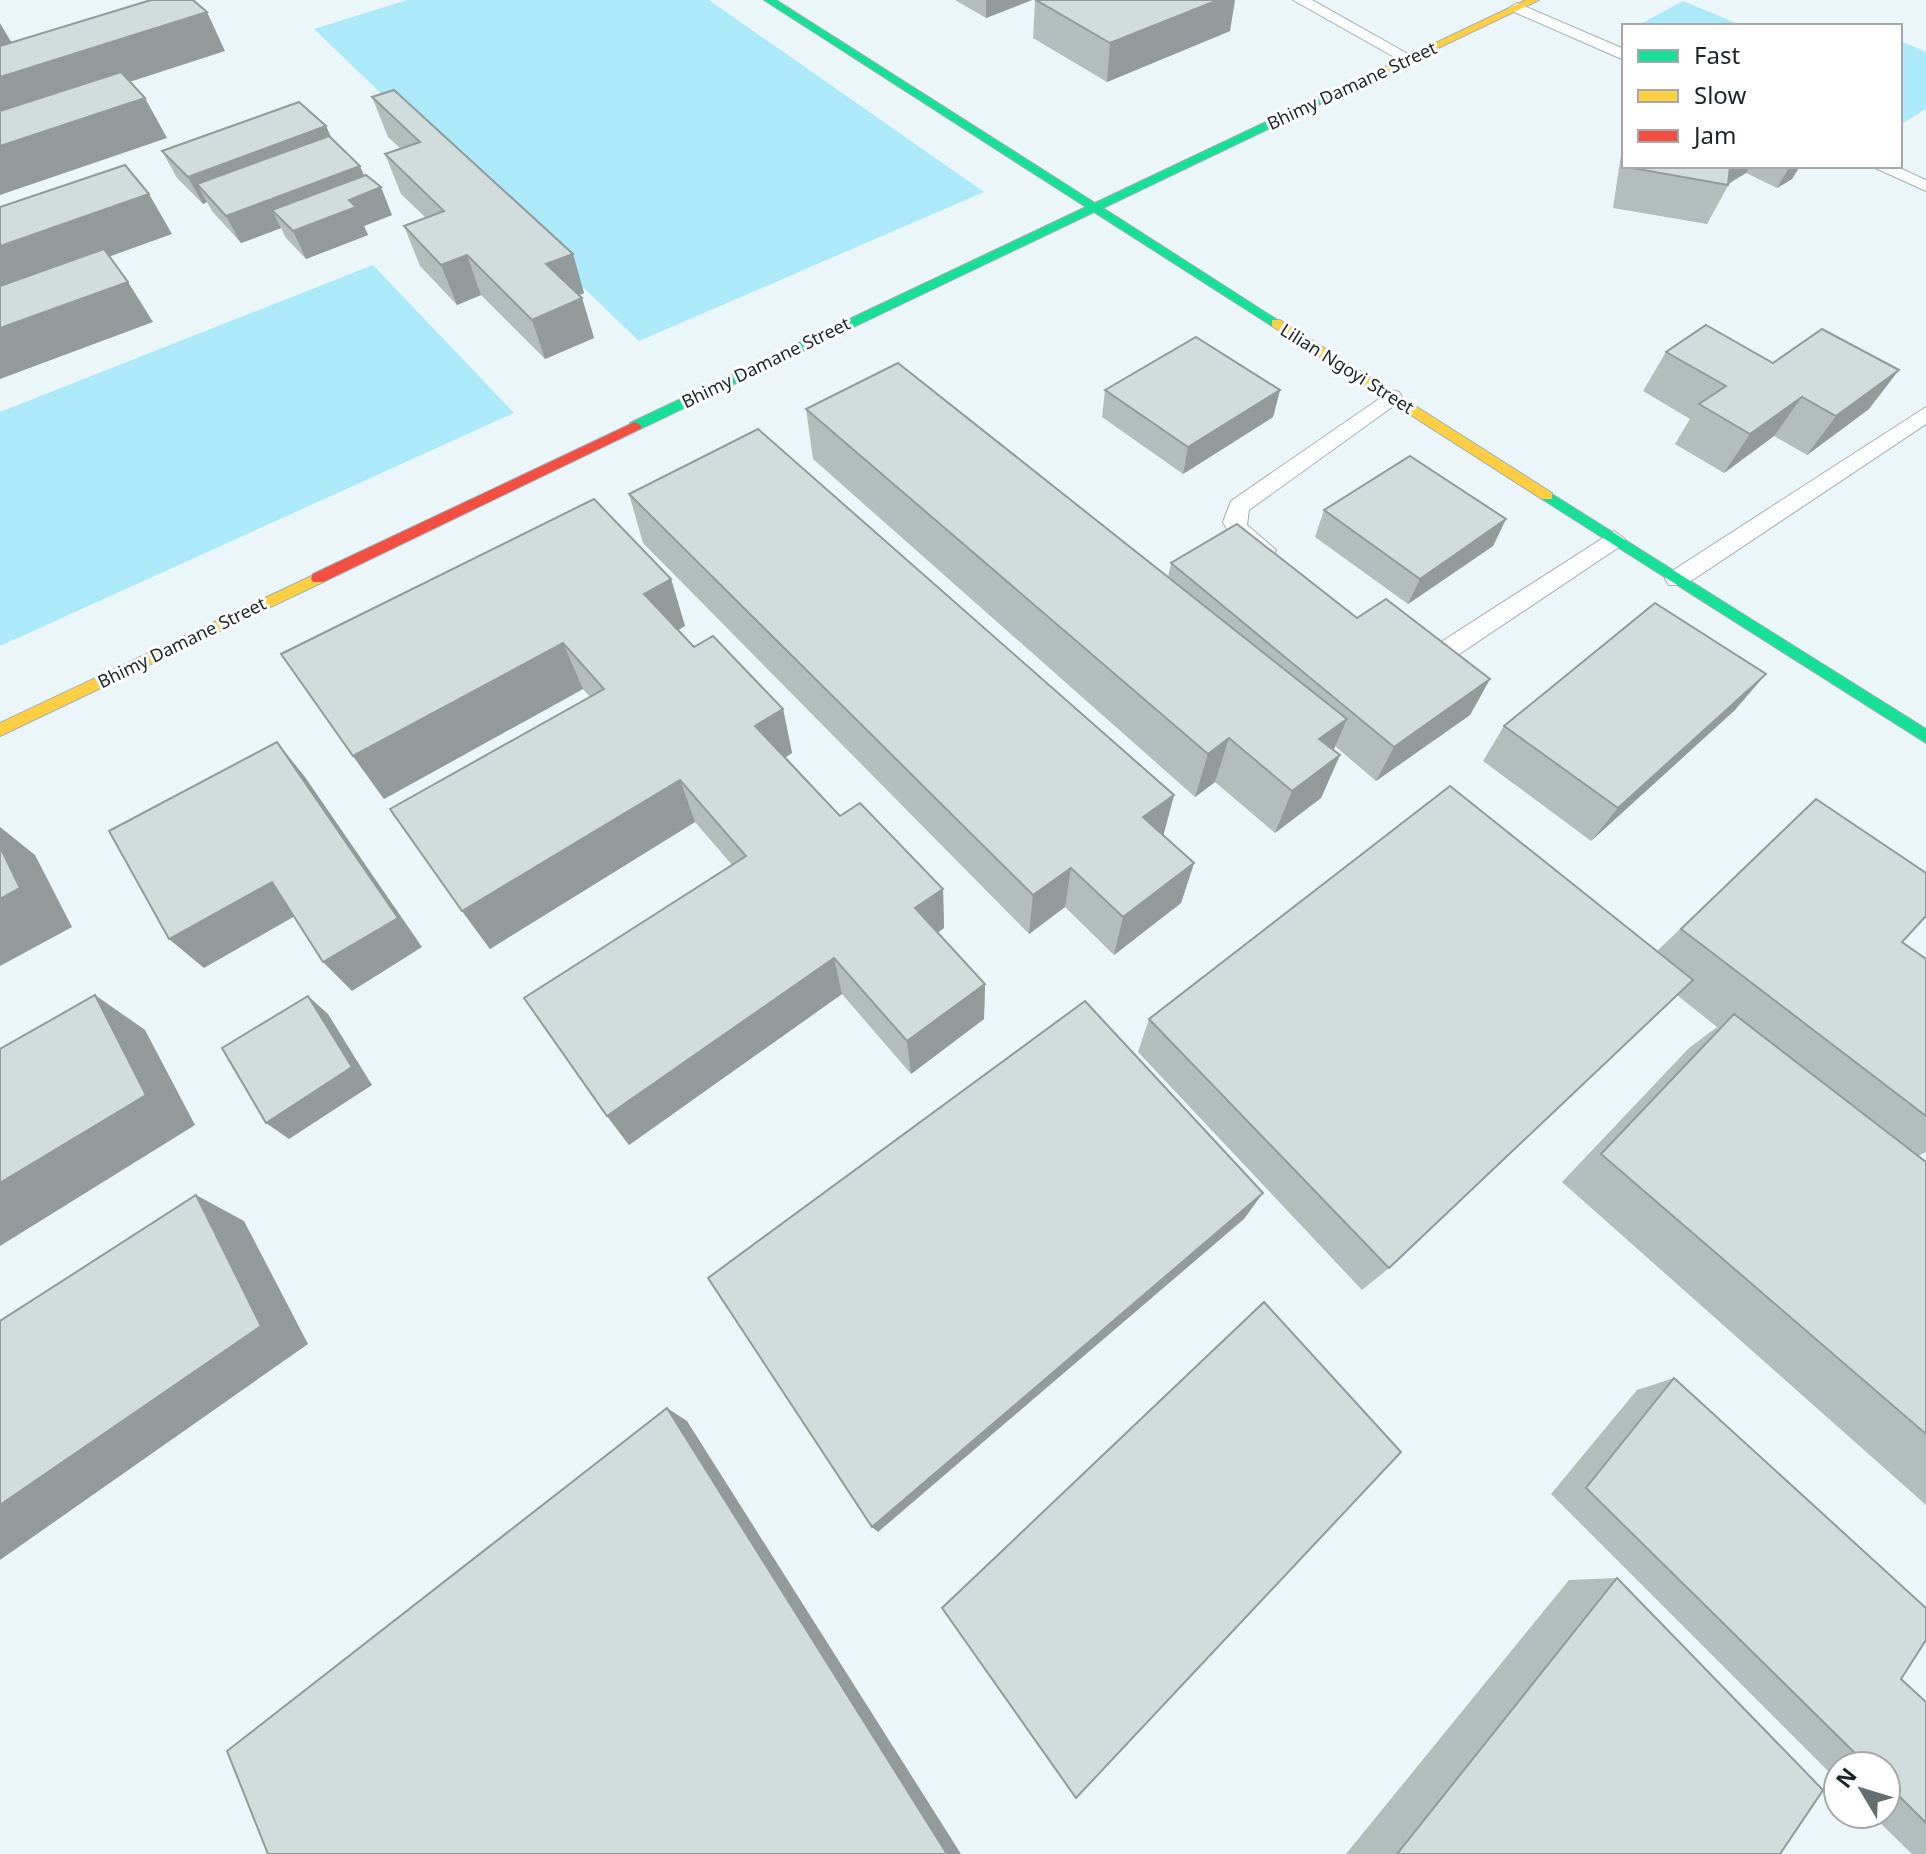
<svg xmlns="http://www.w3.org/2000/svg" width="1926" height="1854" font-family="'Noto Sans',sans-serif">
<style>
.green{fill:#aceafa}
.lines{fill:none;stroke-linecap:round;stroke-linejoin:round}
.lane-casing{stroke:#a5aeb2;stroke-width:2}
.fast-casing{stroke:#a5aeb2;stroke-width:2}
.slow-casing{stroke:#a5aeb2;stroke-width:2}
.jam-casing{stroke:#a5aeb2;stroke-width:2}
.lane{fill:#fcfefe;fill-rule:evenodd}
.fast{fill:#16e098;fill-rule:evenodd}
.slow{fill:#ffcf43;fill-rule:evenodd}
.jam{fill:#f24e42;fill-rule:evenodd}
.wall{fill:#b4bdbe}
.shaded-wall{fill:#929a9b}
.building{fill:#d1dcdd;stroke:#929a9b;stroke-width:2}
.labels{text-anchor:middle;stroke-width:6;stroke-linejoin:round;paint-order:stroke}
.far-street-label{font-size:18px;fill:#1b2528;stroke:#fff}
</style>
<rect width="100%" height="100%" fill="#eaf6f9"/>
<g class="green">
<path d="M407,0H709L984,192L639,341L314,29Z"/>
<path d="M1683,1L1743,26H1637Z"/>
<path d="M1900,41L1926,52V109L1900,125Z"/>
<path d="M373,265L514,413L0,646V412Z"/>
</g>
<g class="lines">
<defs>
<g id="lane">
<path d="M1293,0H1312L1417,59L1403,62Z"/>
<path d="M1517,3L1624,49V60L1512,11L1509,8Z"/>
<path d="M1871,166H1895L1926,180V191Z"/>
<path d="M1392,390L1399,392L1402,397L1399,402L1249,510L1247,525L1276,550L1273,556C1253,561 1231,539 1223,522L1231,501Z"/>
<path d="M1926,407V424L1685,585H1669L1665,579L1669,573Z"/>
<path d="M1614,531L1625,539L1622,545L1443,665L1434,668L1406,663L1403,657L1406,651L1430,649Z"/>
</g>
<g id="fast">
<path d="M764,0H776L1095,203L1329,92H1337V96L1103,208L1282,323L1272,326L1094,212L640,429H630V423L1086,207Z"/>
<path d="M1547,491L1926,729V743L1542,499L1540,496Z"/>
</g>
<g id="slow">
<path d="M1526,0H1539L1337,96L1328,94Z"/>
<path d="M1272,320H1280L1552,493V499H1542L1272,326Z"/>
<path d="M318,573L325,578L323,582L0,736V723Z"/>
</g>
<path id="jam" d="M635,422L642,426L640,429L323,582H313L311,578L313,574Z"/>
</defs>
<use href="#lane" class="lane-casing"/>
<use href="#fast" class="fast-casing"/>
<use href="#slow" class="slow-casing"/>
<use href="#jam" class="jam-casing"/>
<use href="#lane" class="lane"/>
<use href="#fast" class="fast"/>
<use href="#slow" class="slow"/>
<use href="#jam" class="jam"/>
</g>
<g class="wall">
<path d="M955,0H1032L986,18Z"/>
<path d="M1035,0L1230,31L1107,82L1033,38Z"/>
<path d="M372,97L573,254L584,293L579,296L582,298L594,338L545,359L481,295L457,305L420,266L404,226L426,218L401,194L385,154L401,149L388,137Z"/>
<path d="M326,126L331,138L364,175L392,215L364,226L368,235L306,259L286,238L281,228L241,243L212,211L207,202L203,204L177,178L162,151Z"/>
<path d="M1624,143V166H1800L1792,179L1777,188L1746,173L1729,184L1707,224L1613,208L1622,148Z"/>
<path d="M1666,352L1773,363L1869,409L1807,455L1774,436L1724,473L1675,444L1690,419L1643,391Z"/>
<path d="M1105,390H1280L1273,417L1183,474L1102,417Z"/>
<path d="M806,409L1168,577L1171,563L1357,618L1490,679L1470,715L1376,781L1335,746L1333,750L1340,755L1321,798L1275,833L1215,782L1195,797L813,459Z"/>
<path d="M629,494L1174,795L1163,835L1194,863L1181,903L1114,955L1065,907L1029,934L643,543Z"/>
<path d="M1324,510L1506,519L1493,546L1408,604L1315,537Z"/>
<path d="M671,579L685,626L678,630L694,647L783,709L792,753L786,757L840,816L943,889L944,928L937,933L985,984L984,1019L911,1074L842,994L629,1145L607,1116L732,865L695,822L490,949L462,911L590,697L583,689L384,799L353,756Z"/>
<path d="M1735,710L1591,841L1483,761L1504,726Z"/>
<path d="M1816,799L1902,942L1926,959V1152L1918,1156L1926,1162V1505L1562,1182L1689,1048L1717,1027L1677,995L1389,1268L1362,1290L1138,1052L1149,1019L1657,951Z"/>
<path d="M1674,1378L1901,1679L1926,1702V1854H1912L1871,1814H1886V1766H1838V1781L1551,1494L1637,1390Z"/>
<path d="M1617,1578L1780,1854H1346L1569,1580Z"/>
</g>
<g class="shaded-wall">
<path d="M986,0H1032L986,18Z"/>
<path d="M1218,0H1235L1230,31L1107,82L1110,43Z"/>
<path d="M207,12L225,51L0,124V77Z"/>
<path d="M0,23L13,45L0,49Z"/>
<path d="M145,98L167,138L0,195V146Z"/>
<path d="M326,126L338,153L197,184L207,202L203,204L188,177Z"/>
<path d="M360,166L371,191L381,187L392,215L364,226L368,235L306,259L293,231L272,210L281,228L241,243L226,216Z"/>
<path d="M1725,166H1750L1746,173L1727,184Z"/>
<path d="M1790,166H1800L1792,179L1777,188Z"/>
<path d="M149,194L172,234L0,296V246Z"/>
<path d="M573,254L584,293L559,304L546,264Z"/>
<path d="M467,255L481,295L457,305L441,265Z"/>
<path d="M128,282L153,322L0,379V328Z"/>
<path d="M582,298L594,338L545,359L532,320Z"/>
<path d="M1899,370L1869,409L1807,455L1836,416Z"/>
<path d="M1280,390L1273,417L1183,474L1188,447Z"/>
<path d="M1802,397L1774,436L1724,473L1750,434Z"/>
<path d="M1506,519L1493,546L1408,604L1420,579Z"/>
<path d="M671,579L685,626L659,641L644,594Z"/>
<path d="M563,643L583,689L384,799L353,756Z"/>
<path d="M1766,674L1735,710L1591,841L1618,808Z"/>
<path d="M1490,679L1470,715L1376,781L1394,747Z"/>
<path d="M783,709L792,753L766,770L755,726Z"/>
<path d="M1347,719L1328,763L1319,739Z"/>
<path d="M1229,738L1215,782L1195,797L1208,754Z"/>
<path d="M277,742L305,777L422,947L352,991L323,962Z"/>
<path d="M1340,755L1321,798L1275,833L1292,791Z"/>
<path d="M680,780L695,822L490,949L462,911Z"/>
<path d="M1174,795L1163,837L1143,817Z"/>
<path d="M0,827L35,855L72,927L0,966Z"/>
<path d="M1194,863L1181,903L1114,955L1123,917Z"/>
<path d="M1071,868L1065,907L1029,934L1033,895Z"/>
<path d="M272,882L302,912L204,968L169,939Z"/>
<path d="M943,889L944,928L918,947L915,908Z"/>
<path d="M834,958L842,994L629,1145L607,1116Z"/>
<path d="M985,984L984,1019L911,1074L907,1041Z"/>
<path d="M95,995L145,1030L195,1125L0,1246V1183Z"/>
<path d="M308,996L328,1014L372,1085L289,1139L266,1123Z"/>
<path d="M1263,1193L1244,1219L878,1532L872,1527Z"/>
<path d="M196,1195L244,1221L308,1344L0,1560V1505Z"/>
<path d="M667,1408L687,1421L961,1854H947Z"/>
</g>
<g class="building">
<path d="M151,0H193L207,12L0,77V46Z"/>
<path d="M1036,0H1218L1110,43Z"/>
<path d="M121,72L145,98L0,146V111Z"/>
<path d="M394,90L573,254L546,264L582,298L532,320L467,255L441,265L404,226L444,211L385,154L420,142L372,97Z"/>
<path d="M299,102L326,126L188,177L162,151Z"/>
<path d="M329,136L360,166L226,216L197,184Z"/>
<path d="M125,165L149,194L0,246V207Z"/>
<path d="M1632,166H1730L1728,185L1632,168Z"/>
<path d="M366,175L381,187L349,200L356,207L293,231L272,210Z"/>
<path d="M104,249L128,282L0,328V286Z"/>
<path d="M1706,325L1773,363L1822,329L1899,370L1836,416L1802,397L1750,434L1699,404L1726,386L1666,352Z"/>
<path d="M1196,337L1280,390L1188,447L1105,390Z"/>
<path d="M898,363L1347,719L1319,739L1340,755L1292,791L1229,738L1208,754L806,409Z"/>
<path d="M758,429L1174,795L1143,817L1194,863L1123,917L1071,868L1033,895L629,494Z"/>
<path d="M1410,456L1506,519L1420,579L1324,510Z"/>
<path d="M594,499L671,579L644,594L694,647L713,636L783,709L755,726L840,816L860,803L943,889L915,908L985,984L907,1041L834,958L607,1116L524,998L746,856L680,780L462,911L390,809L604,689L563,643L353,756L281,654Z"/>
<path d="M1237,524L1357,618L1386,599L1490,679L1394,747L1171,563Z"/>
<path d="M1655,603L1766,674L1618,808L1504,726Z"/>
<path d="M277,742L398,918L323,962L272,882L169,939L109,831Z"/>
<path d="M1450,786L1693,980L1389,1268L1149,1019Z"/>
<path d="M1816,799L1926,873V916L1902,942L1926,959V1116L1681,929Z"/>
<path d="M0,847L20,888L0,899Z"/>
<path d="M95,995L146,1095L0,1183V1049Z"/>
<path d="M308,996L352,1067L266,1123L222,1048Z"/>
<path d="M1085,1001L1263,1193L872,1527L708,1278Z"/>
<path d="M1734,1014L1926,1162V1434L1601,1154Z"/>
<path d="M196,1195L261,1326L0,1505V1321Z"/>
<path d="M1264,1302L1401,1452L1076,1798L942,1608Z"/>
<path d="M1674,1378L1926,1608V1640L1901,1679L1926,1702V1823L1886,1783V1766H1868L1586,1488Z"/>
<path d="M667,1408L947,1854H268L227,1751Z"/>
<path d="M1617,1578L1823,1790L1780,1854H1397Z"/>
</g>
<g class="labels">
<g class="far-street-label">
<text transform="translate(1352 86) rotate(-25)" y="6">Bhimy Damane Street</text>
<text transform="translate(766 363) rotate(-26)" y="6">Bhimy Damane Street</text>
<text transform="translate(1347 369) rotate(32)" y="6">Lilian Ngoyi Street</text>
<text transform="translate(182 643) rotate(-26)" y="6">Bhimy Damane Street</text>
</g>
</g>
<rect x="1622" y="24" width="280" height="144" fill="#ffffff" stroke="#a4a8a9" stroke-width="2"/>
<rect x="1638" y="50" width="40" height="12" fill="#16e098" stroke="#a4a8a9" stroke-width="2"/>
<text x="1694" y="64" font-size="24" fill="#1b2528">Fast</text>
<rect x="1638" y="90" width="40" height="12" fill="#ffcf43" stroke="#a4a8a9" stroke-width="2"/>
<text x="1694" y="104" font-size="24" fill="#1b2528">Slow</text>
<rect x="1638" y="130" width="40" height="12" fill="#f24e42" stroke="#a4a8a9" stroke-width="2"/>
<text x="1694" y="144" font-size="24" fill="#1b2528">Jam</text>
<g transform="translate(1862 1790) rotate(308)"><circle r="38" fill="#ffffff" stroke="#a4a8a9" stroke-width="2"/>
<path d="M0-6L14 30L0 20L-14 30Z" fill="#636e71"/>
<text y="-12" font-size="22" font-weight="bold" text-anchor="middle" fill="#1b2528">N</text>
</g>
</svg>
